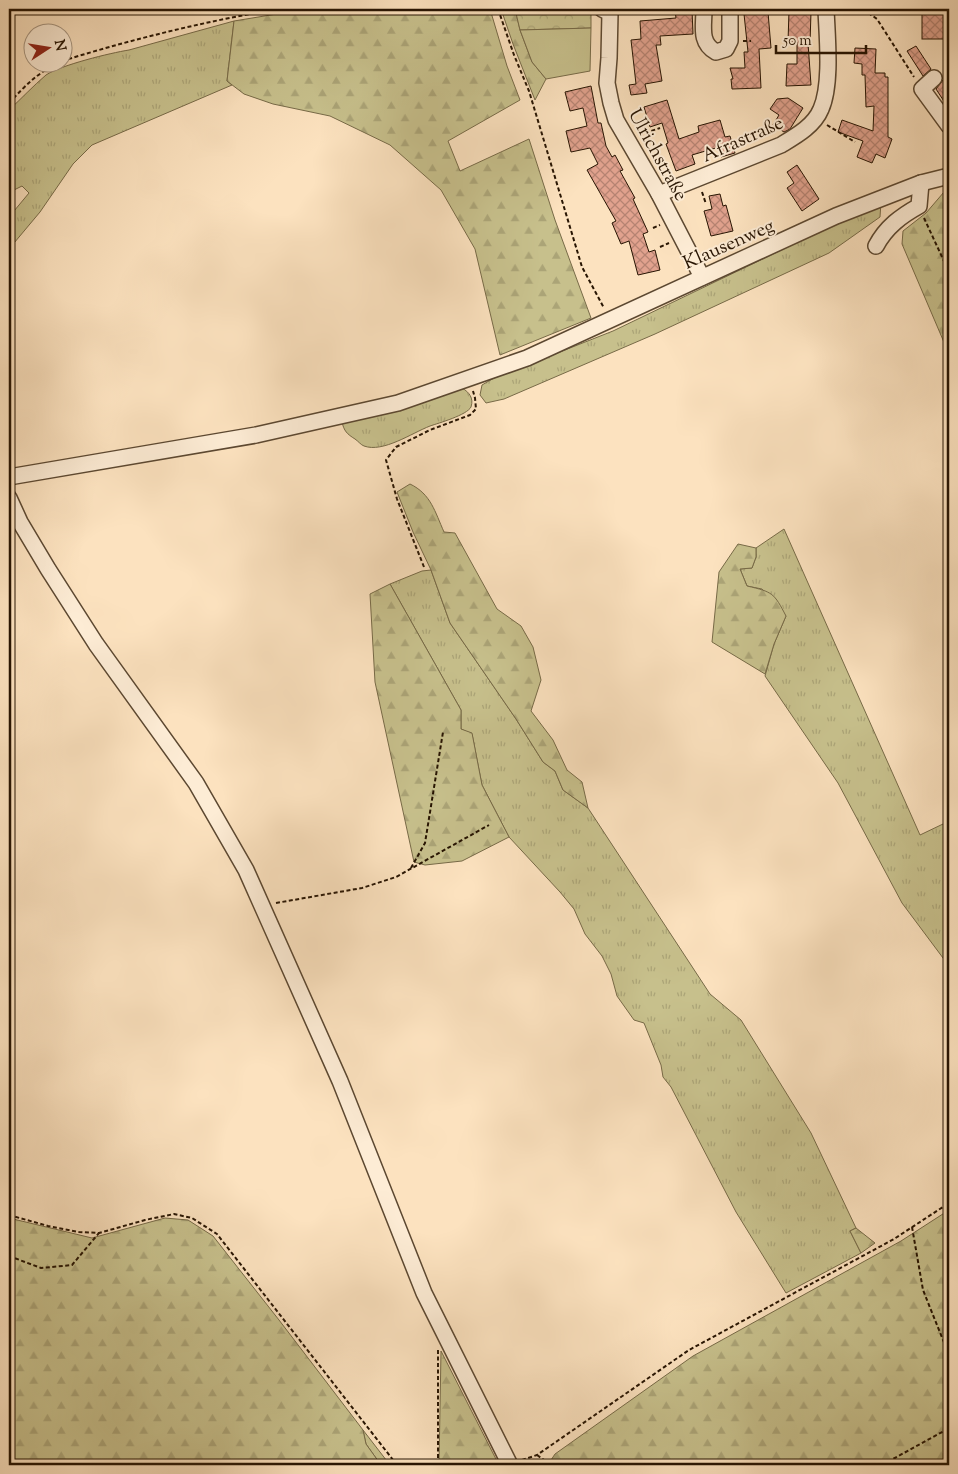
<svg xmlns="http://www.w3.org/2000/svg" width="958" height="1474" font-family="'Sorts Mill Goudy',serif">
<style>
.grass{fill:url(#grass-tufts);stroke:#776a47}
.forest{fill:url(#forest-firs);stroke:#776a47}
.park{fill:url(#park-crowns);stroke:#776a47}
.garden{fill:#c7c08c;stroke:#776a47}
.building{fill:url(#building-cross-hatch);stroke:#271402}
.lines{fill:none;stroke-linecap:round;stroke-linejoin:round}
.minor-casing{stroke:#5c4831;stroke-width:18}
.path{stroke:#271402;stroke-width:2;stroke-dasharray:4 2.5;stroke-linecap:butt}
.minor{stroke:#fdecd5;stroke-width:15}
.labels{text-anchor:middle;stroke-width:4;stroke-linejoin:round;paint-order:stroke}
.street-label{font-size:19px;fill:#271402;stroke:#fdecd5}
</style>
<defs>
<pattern id="grass-tufts" width="24" height="20" patternUnits="userSpaceOnUse" patternTransform="scale(1.25)"><rect width="24" height="20" fill="#c7c08c"/><path d="M3 7l-1-3M5 7V3M7 7l1-3M15 17l-1-3M17 17v-4M19 17l1-3" fill="none" stroke="#aba477"/></pattern>
<pattern id="forest-firs" width="22" height="20" patternUnits="userSpaceOnUse" patternTransform="scale(1.25)"><rect width="22" height="20" fill="#c7c08c"/><path d="M5 1l3.5 6h-7zM16 11l3.5 6h-7z" fill="#aba477"/></pattern>
<pattern id="park-crowns" width="20" height="18" patternUnits="userSpaceOnUse" patternTransform="scale(1.25)"><rect width="20" height="18" fill="#c7c08c"/><path d="M2 6a3 3 0 1 1 6 0M12 15a3 3 0 1 1 6 0" fill="none" stroke="#aba477"/></pattern>
<pattern id="building-cross-hatch" width="8" height="8" patternUnits="userSpaceOnUse" patternTransform="scale(1.25)"><rect width="8" height="8" fill="#e1a28e"/><path d="M0 0l8 8M0 8l8-8" fill="none" stroke="#b68372"/></pattern>
</defs>
<rect width="100%" height="100%" fill="#fce2bf"/>
<filter id="stains"><feTurbulence type="fractalNoise" baseFrequency=".004" numOctaves="4"/><feColorMatrix values="0 0 0 0 .2 0 0 0 0 .09 0 0 0 0 .02 0 0 0 .5 -.17"/></filter>
<radialGradient id="worn" r=".72"><stop offset=".6" stop-color="#630" stop-opacity="0"/><stop offset="1" stop-color="#630" stop-opacity=".3"/></radialGradient>
<g class="grass">
<path d="M234,21L227,81L232,85L92,145L73,164L40,212L9,249V202L14,211L29,193L22,186L14,190L9,198V110C21,99 33,86 46,75C61,65 110,53 129,50Z"/>
<path d="M881,202L880,217L829,253L655,334L504,399L486,403L480,395L482,385L494,378L613,331Z"/>
<path d="M462,388C469,392 474,398 471,407C467,415 439,423 430,426C412,433 383,453 364,446C361,445 358,441 355,439C347,434 344,431 342,422Z"/>
<path d="M784,529L920,835L943,824L949,836V966L902,903L838,783L765,676L774,644L786,616L762,589L747,586L740,569L752,568L756,557V548Z"/>
<path d="M431,570L450,623L516,719L543,762L555,771L563,790L588,808L710,994L741,1020L811,1133L856,1228L850,1231L861,1253L786,1293L736,1212L671,1087L663,1077L661,1065L644,1023L634,1020L617,996L611,974L602,956L585,934L574,909L560,892L509,837L482,785L472,734L461,729V710L390,584L422,571Z"/>
<path d="M363,1430L390,1465H381L366,1444Z"/>
</g>
<g class="forest">
<path d="M307,9H490L507,66L520,100L448,141L460,171L529,139L555,220L591,318L500,355L475,249L441,190L390,145L330,116L273,104L244,94L227,81L234,21Z"/>
<path d="M501,9H515L520,30L532,62L546,79L535,100L513,44Z"/>
<path d="M949,190V354L902,244L903,231L926,213L944,192Z"/>
<path d="M410,484C431,494 435,512 444,532L455,533L497,609L521,626L533,647L541,680L531,711L553,740L567,770L582,782L588,808L563,790L555,771L543,762L516,719L450,623L431,570L413,532L397,492Z"/>
<path d="M738,544L756,548V557L752,568L740,569L747,586C773,592 774,593 786,616L774,644L765,674L712,642L719,572Z"/>
<path d="M390,584L461,710V729L472,733L482,785L509,837L462,861L425,865L414,862L375,682L370,594Z"/>
<path d="M949,1210V1465H536L551,1460L555,1454L693,1356L901,1241Z"/>
<path d="M9,1218L92,1238L165,1218L188,1220L213,1236L279,1320L363,1430L366,1444L381,1465H9Z"/>
<path d="M856,1228L875,1243L861,1253L850,1231Z"/>
<path d="M441,1351L499,1465H439Z"/>
</g>
<path class="park" d="M515,9H591V28L520,30Z"/>
<path class="garden" d="M591,28L590,71L546,79L532,62L520,30Z"/>
<g class="building">
<path d="M692,10L693,34L660,36L661,45H656L662,81L645,84L647,93L631,95L629,85L636,84L631,40L641,39L640,21L676,18L675,11Z"/>
<rect x="922" y="10" width="27" height="29"/>
<path d="M789,11L811,12L810,43H808L811,85L786,86L787,64H797V42H788Z"/>
<path d="M768,12L771,48L759,49L761,88L732,89L731,79H733L730,68H745L744,52H748L744,14Z"/>
<path d="M916,46L931,69L923,76L907,51Z"/>
<path d="M855,48L876,49L875,73H885V77H888V137L892,139L885,158L876,154L872,163L857,157L863,141L838,132L842,120L873,131L874,106L866,107L865,75H862V64L854,63Z"/>
<path d="M949,76V109L936,89L943,80Z"/>
<path d="M591,86L598,123H601L606,146L612,157L615,155L623,170L620,171L635,198L633,199L648,232L643,234L649,252L655,250L660,270L638,275L629,241L621,244L612,223L616,221L587,170L598,164L590,148L571,152L566,131L587,126L583,108L570,111L565,92Z"/>
<path d="M788,98L803,108L790,129L784,132L773,125L779,115L770,109L777,99Z"/>
<path d="M667,100L679,139L699,132L698,126L720,120L725,137L730,136L735,153L721,157L719,147L692,155L695,164L676,171L666,144L668,143L662,123L650,127L644,107Z"/>
<path d="M797,165L819,199L802,211L787,188L794,183L787,172Z"/>
<path d="M720,194L723,206L726,205L733,231L711,236L704,211L712,209L709,196Z"/>
</g>
<g class="lines">
<defs>
<g id="minor">
<path d="M602,9L610,13L609,58L607,83L611,103L616,120L659,194L702,277"/>
<path d="M704,9C704,26 699,43 716,52L726,49L730,41V9"/>
<path d="M934,78L922,89L949,126"/>
<path d="M659,194L781,145C796,136 814,126 821,109C832,84 827,36 826,9"/>
<path d="M876,246C886,227 901,216 919,206L921,183"/>
<path d="M9,477L256,435L398,403L527,358L836,216L921,183L949,176"/>
<path d="M9,498L20,522L48,569L96,644L196,783L246,870L340,1081L424,1293L510,1465"/>
</g>
</defs>
<use href="#minor" class="minor-casing"/>
<g class="path">
<path d="M498,9L514,55L529,91L582,267L604,308"/>
<path d="M863,9L877,19L914,77"/>
<path d="M743,41H751"/>
<path d="M62,61C133,39 206,21 279,9"/>
<path d="M9,103C27,84 36,74 60,62"/>
<path d="M827,125L855,142"/>
<path d="M639,135L660,128"/>
<path d="M702,192L706,204"/>
<path d="M924,218L949,272"/>
<path d="M653,228L660,225"/>
<path d="M660,247L669,243"/>
<path d="M424,567L397,499L386,460L396,447L430,430L470,415L476,409L475,398L473,391"/>
<path d="M411,868L425,843L443,732"/>
<path d="M276,903L362,888L396,877L489,825"/>
<path d="M9,1215L48,1226L79,1232L99,1233L145,1220L174,1214L192,1218L217,1234L397,1465"/>
<path d="M912,1227L923,1290L949,1355"/>
<path d="M9,1256L41,1268L72,1265L99,1233"/>
<path d="M438,1350V1465"/>
<path d="M537,1455L551,1465"/>
<path d="M522,1460L537,1455L689,1350L894,1239L949,1203"/>
<path d="M882,1465L944,1431L945,1406L949,1394"/>
</g>
<use href="#minor" class="minor"/>
</g>
<g class="labels">
<g class="street-label">
<text transform="translate(742 138) rotate(-24)" y="7">Afrastraße</text>
<text transform="translate(659 154) rotate(61)" y="7">Ulrichstraße</text>
<text transform="translate(728 243) rotate(-24)" y="7">Klausenweg</text>
</g>
</g>
<rect width="958" height="1474" fill="none" stroke="#fce2bf" stroke-width="30"/>
<rect x="10" y="10" width="938" height="1454" fill="none" stroke="#271402" stroke-width="2.5"/>
<rect x="15" y="15" width="928" height="1444" fill="none" stroke="#271402"/>
<g transform="translate(48 48) rotate(78)"><circle r="24" fill="#fdecd5" stroke="#a79681"/>
<path d="M0-4L9 19L0 12L-9 19Z" fill="#8f2418"/>
<text y="-8" font-size="14" font-weight="bold" text-anchor="middle" fill="#271402">N</text>
</g>
<path d="M776 45v8h90v-8" fill="none" stroke="#271402" stroke-width="2.5"/>
<text x="783" y="45" font-size="15" fill="#271402" stroke="#fdecd5" stroke-width="4" paint-order="stroke">50 m</text>
<rect width="100%" height="100%" filter="url(#stains)"/>
<rect width="100%" height="100%" fill="url(#worn)"/>
</svg>
